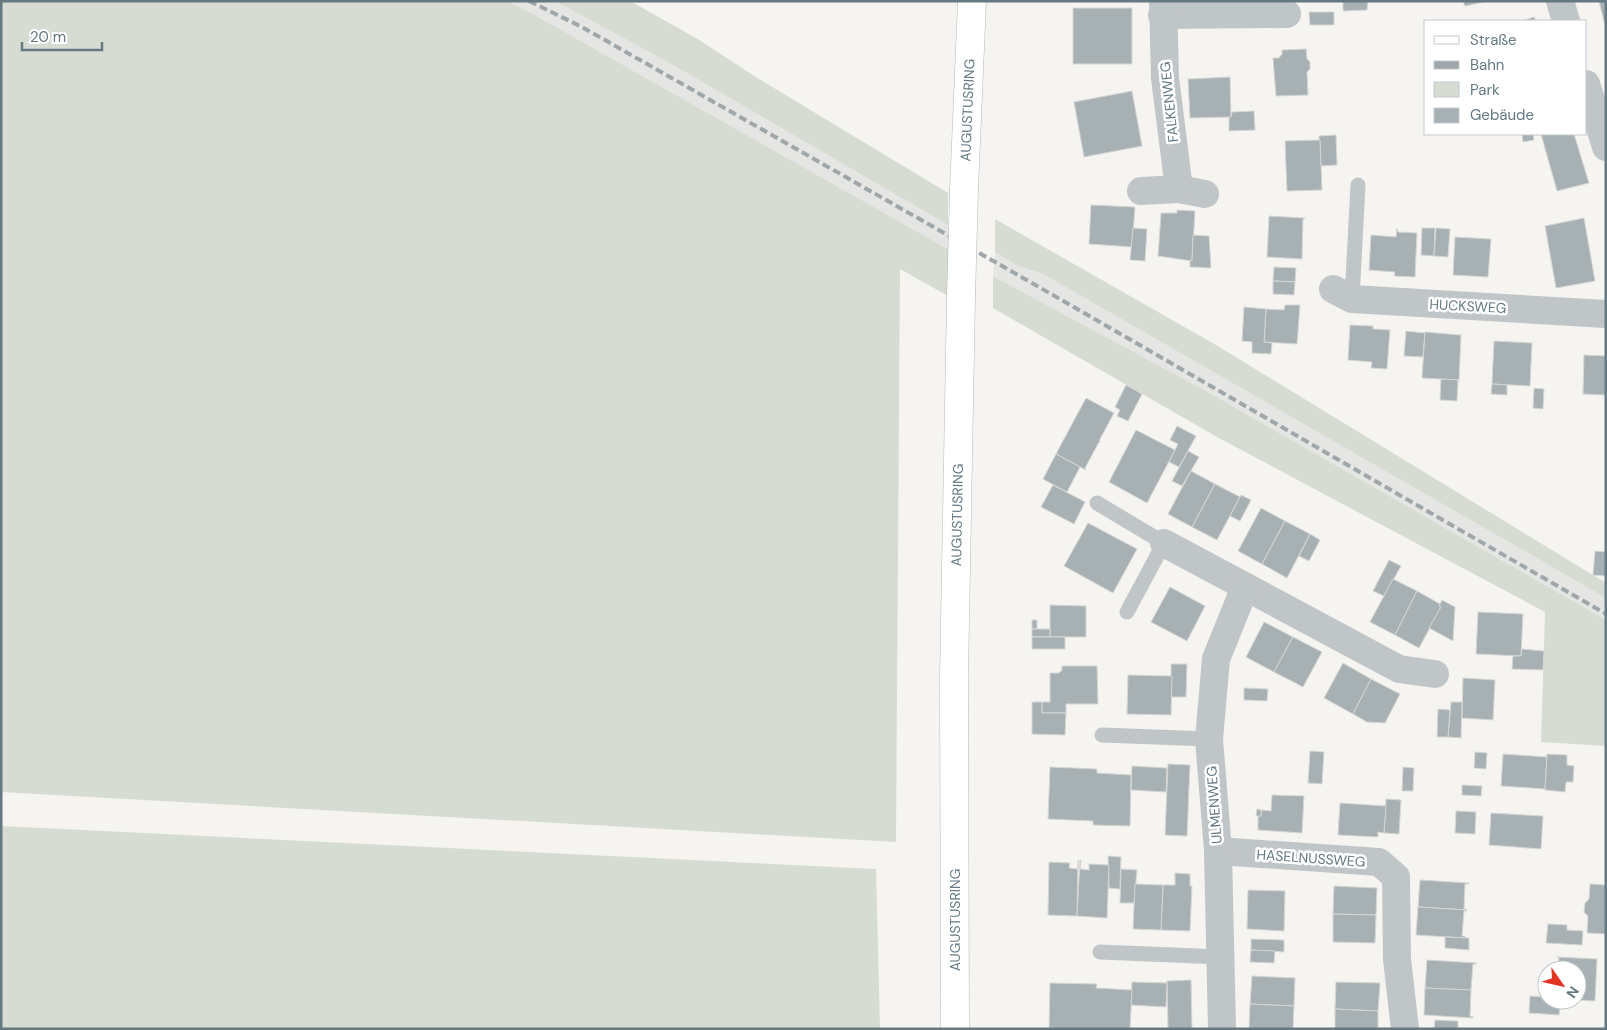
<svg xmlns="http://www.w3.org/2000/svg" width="1607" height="1030" font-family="'DM Sans',sans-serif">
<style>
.built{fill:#e5e6e4}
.green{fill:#d7dcd2}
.building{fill:#a7b1b4;stroke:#d6d6d4}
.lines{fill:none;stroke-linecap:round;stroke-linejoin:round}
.secondary-casing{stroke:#b2b9bc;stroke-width:29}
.lane{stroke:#c0c5c7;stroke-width:15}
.street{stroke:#c0c5c7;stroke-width:28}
.secondary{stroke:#fff;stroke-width:28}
.rail{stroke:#9fa7ab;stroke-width:4;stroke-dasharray:8 4;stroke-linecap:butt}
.secondary-bridge-casing{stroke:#b2b9bc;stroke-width:29;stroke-linecap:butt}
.secondary-bridge{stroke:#fff;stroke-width:28}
.labels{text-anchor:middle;stroke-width:5;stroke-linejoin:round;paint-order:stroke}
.street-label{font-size:14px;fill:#647982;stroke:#fff}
</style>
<rect width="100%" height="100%" fill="#f5f4f1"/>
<g class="built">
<path d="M507,1H555L673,65L948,225V249L533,14Z"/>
<path d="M995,252L1016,265L1043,274L1606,598V620L1199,387L993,276Z"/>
</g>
<g class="green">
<path d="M1,1H507L533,14L948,249V296L900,269L896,842L1,792Z"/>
<path d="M555,1H630L696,38L759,79L948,193V225L673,65Z"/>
<path d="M995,219L1216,345L1606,583V598L1043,274L1016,265L995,252Z"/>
<path d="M993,276L1199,387L1606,620V746L1541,742L1545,612L1217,437L993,308Z"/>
<path d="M1,826L876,869L880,1029H1Z"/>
</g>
<g class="building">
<path d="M1343,1H1368L1367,10L1343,11Z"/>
<path d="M1463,1H1488L1465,6Z"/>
<path d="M1599,1H1606V26H1605Z"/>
<rect x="1073" y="8" width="59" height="56"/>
<path d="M1309,12H1334V25H1310Z"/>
<path d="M1534,17L1536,21H1522Z"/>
<path d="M1306,49L1307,59L1310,62V69L1307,72L1308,95L1276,96L1273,58H1279L1282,54V50Z"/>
<path d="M1230,77L1231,117L1190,118L1188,79Z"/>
<path d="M1132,91L1142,146L1084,157L1074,102Z"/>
<path d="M1254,111L1255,130L1229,131V117H1231L1232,112Z"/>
<path d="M1522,134H1533L1534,140L1523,142Z"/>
<path d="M1541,134H1574L1589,183L1557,191Z"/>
<path d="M1336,135L1337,165L1321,166L1319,136Z"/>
<path d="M1320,140L1322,190L1287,191L1285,141Z"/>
<path d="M1091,205L1135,207L1132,247L1089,244Z"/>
<path d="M1177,210L1195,211L1192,261L1158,256L1161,213H1177Z"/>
<path d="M1269,216L1305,218L1303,219L1302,259L1267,257Z"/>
<path d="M1584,218L1595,281L1556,288L1545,226Z"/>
<path d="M1133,228L1147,229L1145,261L1130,260Z"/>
<path d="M1397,228L1398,232L1417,233L1415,277L1394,276L1395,272L1369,270L1371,235L1396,237Z"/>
<path d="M1422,228H1435L1434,256L1421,255Z"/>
<path d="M1436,228L1450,229L1448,257L1434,256Z"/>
<path d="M1193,235L1209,236L1211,268L1190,267V260L1192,261Z"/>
<path d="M1455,237L1491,239L1488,277L1453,275Z"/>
<path d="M1274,267L1296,268L1295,282L1273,281Z"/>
<path d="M1273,281L1295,282L1294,295L1273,294Z"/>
<path d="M1285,305H1300L1297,344L1264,342L1266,309L1284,310Z"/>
<path d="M1244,307L1266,309L1264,342L1272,343L1271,354L1252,353V342L1242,341Z"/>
<path d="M1350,325L1373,326V329L1390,330L1387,369L1371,368L1372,362L1348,360Z"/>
<path d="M1406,331L1425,333L1423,357L1404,356Z"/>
<path d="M1425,332L1460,335L1461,334L1459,380L1422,378Z"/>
<path d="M1494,341L1532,343L1530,386L1492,384Z"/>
<path d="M1584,355L1606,356V395L1583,394Z"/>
<path d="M1441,379L1458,380L1457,401L1440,400Z"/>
<path d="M1492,384L1507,385V395L1491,394Z"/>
<path d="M1126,385L1142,394L1128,421L1117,416L1120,410L1115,407Z"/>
<path d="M1534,388L1544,389L1543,409L1533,408Z"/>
<path d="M1086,398L1114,413L1099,441L1101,442H1099L1085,468L1086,470L1056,454Z"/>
<path d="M1177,426L1196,436L1179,467L1169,462L1178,444L1170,440Z"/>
<path d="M1136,430L1175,450L1147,503L1109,482Z"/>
<path d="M1188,451L1199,457L1182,486L1172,481Z"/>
<path d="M1056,454L1080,467L1067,492L1043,479Z"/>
<path d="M1191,471L1215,484L1192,527L1168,514Z"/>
<path d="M1215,484L1240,497L1217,540L1192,527Z"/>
<path d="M1053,485L1085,502L1074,524L1041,507Z"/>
<path d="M1241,495L1251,500L1240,521L1230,516Z"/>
<path d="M1261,508L1285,521L1262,564L1238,551Z"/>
<path d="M1285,521L1310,534L1287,578L1262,564Z"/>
<path d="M1088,523L1137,549L1113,593L1064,566Z"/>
<path d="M1310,534L1320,540L1309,561L1299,556Z"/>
<path d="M1595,551L1606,552V576L1593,575Z"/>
<path d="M1389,560L1401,566L1384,596L1373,591Z"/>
<path d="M1393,579L1417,591L1395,635L1370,622Z"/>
<path d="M1170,587L1205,606L1187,641L1151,622Z"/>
<path d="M1417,591L1440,604L1439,606L1441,607L1419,648L1395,635Z"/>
<path d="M1442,600L1455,607L1453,641L1429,628L1441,607L1439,606Z"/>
<path d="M1050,605L1086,606V637H1050Z"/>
<path d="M1478,612L1523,614L1521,656L1476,654Z"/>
<rect x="1032" y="620" width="5" height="9"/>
<path d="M1264,622L1293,637L1274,672L1246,657Z"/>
<rect x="1032" y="629" width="18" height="8"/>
<rect x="1032" y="637" width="33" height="12"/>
<path d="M1293,637L1322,652L1303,687L1274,672Z"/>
<path d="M1522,649L1544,651L1543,670L1512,669L1513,656H1521Z"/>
<path d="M1343,663L1371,679L1353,714L1324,698Z"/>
<path d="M1171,664H1187L1186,697H1171Z"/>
<path d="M1062,666H1097L1098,704H1066V713H1042V702H1050V673H1059L1062,670Z"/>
<path d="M1128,675L1172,676L1171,715L1127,714Z"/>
<path d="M1463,678L1495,680L1493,720L1462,718Z"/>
<path d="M1371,679L1400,694L1385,723L1367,722L1353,714Z"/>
<path d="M1244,688L1268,689L1267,701L1244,700Z"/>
<path d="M1032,702H1042V713H1066L1065,735L1032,734Z"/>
<path d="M1451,702H1462L1461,738L1448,737Z"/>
<path d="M1438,709L1450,710L1448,737H1437Z"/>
<path d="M1310,751L1324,752L1322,784L1308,783Z"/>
<path d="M1475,752L1487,753L1486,769L1474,768Z"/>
<path d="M1503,754L1547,757L1545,789L1501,786Z"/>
<path d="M1547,754L1567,755V765L1574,766L1573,782H1566L1565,792L1545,790Z"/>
<path d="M1168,764L1190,765L1187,836L1165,835Z"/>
<path d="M1132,766L1167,768L1166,792L1131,790Z"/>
<path d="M1050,767L1097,769V773L1131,775L1130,826L1093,825V821L1048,819Z"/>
<path d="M1403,767L1414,768L1413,791H1402Z"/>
<path d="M1462,785L1482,786L1481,796L1462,795Z"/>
<path d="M1272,795L1304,796L1302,833L1258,830V816H1261V810L1271,811Z"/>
<path d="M1386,799L1401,800L1399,834L1384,833Z"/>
<path d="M1340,803L1386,806L1384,833L1378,832V837L1338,835Z"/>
<path d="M1257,809L1261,810V816H1256Z"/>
<path d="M1456,811L1476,812L1475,834L1455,833Z"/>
<path d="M1491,813L1543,816L1541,849L1489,845Z"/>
<path d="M1108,856L1121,857L1120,889L1109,888Z"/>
<path d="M1078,860L1077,916L1048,915L1049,862L1070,863L1069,868L1078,869Z"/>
<path d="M1080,860H1081L1080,869L1089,870V864L1109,865L1107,918L1077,916Z"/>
<path d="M1121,869L1137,870L1134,903H1120Z"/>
<path d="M1175,873L1190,874V886H1192L1190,931L1161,930L1163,885H1175Z"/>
<path d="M1420,880L1469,883V884H1465L1464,909L1467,910L1418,907Z"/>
<path d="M1135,884L1163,885L1161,930L1133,929Z"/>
<path d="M1590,884L1606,885V934L1587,933L1588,916L1584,912L1585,903L1589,899Z"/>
<path d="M1334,886L1377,888L1376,915L1333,914Z"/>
<path d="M1248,890L1285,891L1284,931L1247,929Z"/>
<path d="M1418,907L1467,910L1464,911L1462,936H1465V938L1416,935Z"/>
<path d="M1333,914L1376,915L1375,943L1333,942Z"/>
<path d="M1548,924L1567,925V930L1583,931L1582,945L1546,943Z"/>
<path d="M1445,937L1469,938V950L1445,948Z"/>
<path d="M1251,939L1284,940V952L1251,950Z"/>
<path d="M1251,950L1275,951L1274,963L1250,962Z"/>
<path d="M1557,957L1597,959L1595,1001L1577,1000V970H1558L1559,958Z"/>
<path d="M1427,960L1476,963V964H1473L1471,990L1425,988Z"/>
<path d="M1252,976L1295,978L1294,1006L1250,1004Z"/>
<path d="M1191,980L1192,1029H1168L1167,981Z"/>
<path d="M1132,982L1167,983L1166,1007L1131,1005Z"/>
<path d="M1336,982L1380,983L1378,1011L1335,1009Z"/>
<path d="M1050,983L1097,984L1096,988L1132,990L1130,1029H1049Z"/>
<path d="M1425,988L1471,990L1470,1016L1473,1017V1018L1424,1015Z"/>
<path d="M1530,996L1547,997V1000H1550V1002L1560,1003L1559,1015L1529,1013Z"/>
<path d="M1250,1004L1294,1006L1293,1029H1249Z"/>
<path d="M1335,1009L1378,1011V1029H1335Z"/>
<path d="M1435,1020L1458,1021V1029H1434Z"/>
</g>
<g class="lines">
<defs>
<g id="secondary">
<path id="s1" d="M964,190L972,1"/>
<path id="s2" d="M955,1029L954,677L961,297"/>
</g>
</defs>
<use href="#secondary" class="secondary-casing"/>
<g class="lane">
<path d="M1352,299L1358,185"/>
<path d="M1097,503L1164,543L1127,612"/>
<path d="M1102,735L1209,739"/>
<path d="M1100,952L1221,957"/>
</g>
<g class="street">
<path d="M1560,1L1566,21"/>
<path d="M1162,15L1287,14"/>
<path d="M1586,84L1606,147"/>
<path d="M1179,189L1205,194"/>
<path d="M1141,191L1179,189L1165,78L1163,1"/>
<path d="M1333,289L1352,299L1606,314"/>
<path d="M1164,543L1399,669L1435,674"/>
<path d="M1218,851L1379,862L1396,877L1397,959L1405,1029"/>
<path d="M1222,1029L1218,851L1209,739L1216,659L1245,587"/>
</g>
<use href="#secondary" class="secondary"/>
<path class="rail" d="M529,1L582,27L1032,283L1606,614"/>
<defs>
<path id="secondary-bridge" d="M961,297L964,190"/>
</defs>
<use href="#secondary-bridge" class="secondary-bridge-casing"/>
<use href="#secondary-bridge" class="secondary-bridge"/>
</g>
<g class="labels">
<g class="street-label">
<text transform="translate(1169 102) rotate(-96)" y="5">FALKENWEG</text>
<text dy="5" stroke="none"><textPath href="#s1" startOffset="80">AUGUSTUSRING</textPath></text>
<text transform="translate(1468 306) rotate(3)" y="5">HUCKSWEG</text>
<text dy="5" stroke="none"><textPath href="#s2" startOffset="514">AUGUSTUSRING</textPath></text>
<text transform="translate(1214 805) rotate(-94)" y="5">ULMENWEG</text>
<text transform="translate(1311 858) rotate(4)" y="5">HASELNUSSWEG</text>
<text transform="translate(955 920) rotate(-90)" y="5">AUGUSTUSRING</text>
</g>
</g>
<rect width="1607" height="1030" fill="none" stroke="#647982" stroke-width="5"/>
<rect x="1424" y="20" width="162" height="115" fill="#ffffff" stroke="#c1c9cd"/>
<rect x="1434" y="36" width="25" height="8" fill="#ffffff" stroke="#c1c9cd"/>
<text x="1470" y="45" font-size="15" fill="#647982">Straße</text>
<rect x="1434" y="61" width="25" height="8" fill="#9fa7ab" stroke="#c1c9cd"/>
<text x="1470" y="70" font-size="15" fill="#647982">Bahn</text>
<rect x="1434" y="82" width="25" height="15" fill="#d7dcd2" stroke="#c1c9cd"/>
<text x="1470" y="95" font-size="15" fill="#647982">Park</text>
<rect x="1434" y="108" width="25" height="15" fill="#a7b1b4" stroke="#c1c9cd"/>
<text x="1470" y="120" font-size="15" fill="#647982">Gebäude</text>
<g transform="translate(1562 985) rotate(124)"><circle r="24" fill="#ffffff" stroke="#c1c9cd"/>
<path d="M0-4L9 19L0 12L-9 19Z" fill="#e43422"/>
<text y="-8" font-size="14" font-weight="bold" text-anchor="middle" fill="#647982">N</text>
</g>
<path d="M22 42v8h80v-8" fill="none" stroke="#647982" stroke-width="2.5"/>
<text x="30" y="42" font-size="15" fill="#647982" stroke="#ffffff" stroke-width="4" paint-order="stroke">20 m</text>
</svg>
